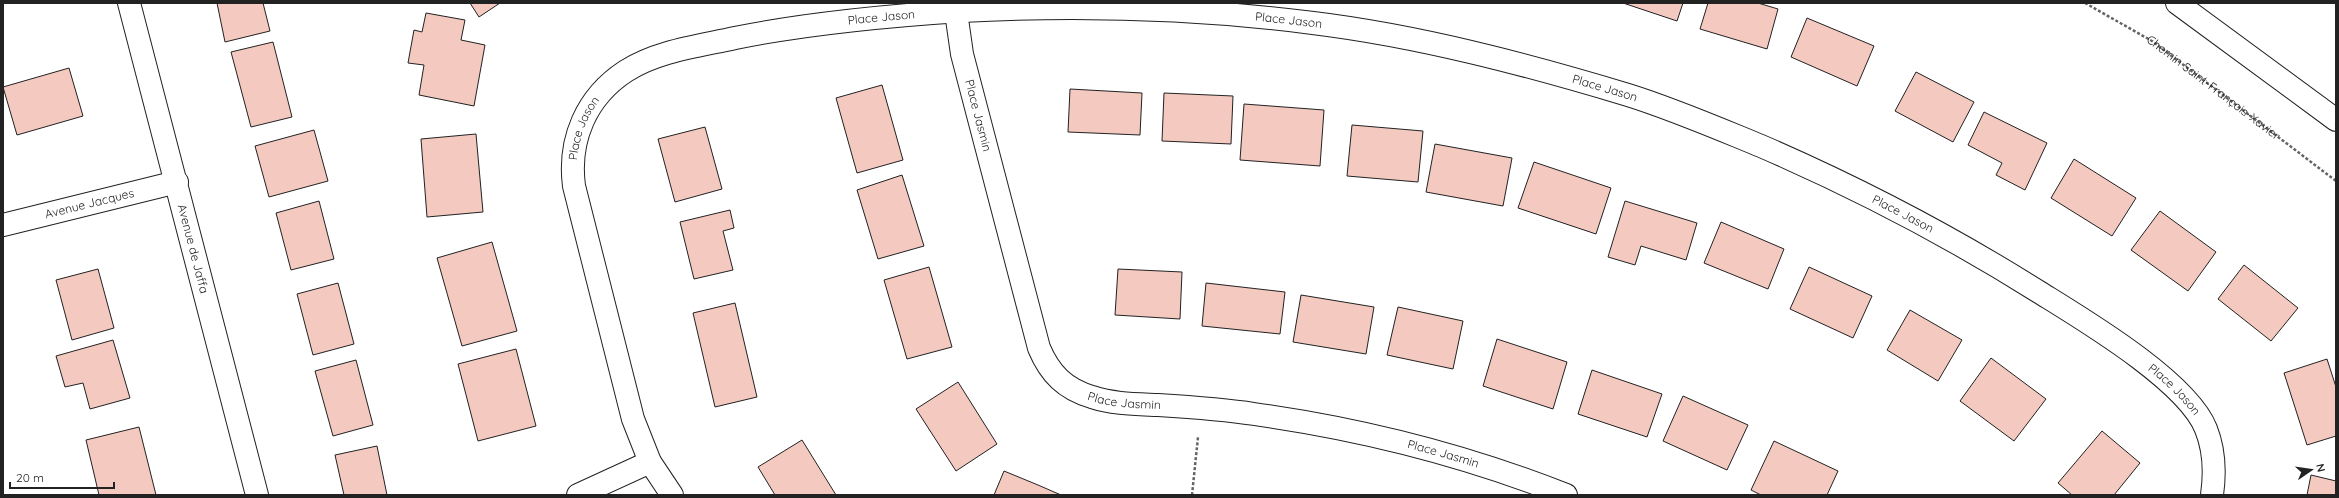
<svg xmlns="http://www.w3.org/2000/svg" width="2339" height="498" font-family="Quicksand,sans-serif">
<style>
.building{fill:#f3c9c0;stroke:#222}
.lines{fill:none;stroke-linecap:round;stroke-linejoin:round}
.street-casing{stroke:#222;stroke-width:24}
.secondary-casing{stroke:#222;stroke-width:24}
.path{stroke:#646464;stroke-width:2.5;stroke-dasharray:3 2;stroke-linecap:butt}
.street{stroke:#fff;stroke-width:22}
.secondary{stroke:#fff;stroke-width:22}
.labels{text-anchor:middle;stroke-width:3;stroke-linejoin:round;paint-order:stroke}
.street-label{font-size:12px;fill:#222;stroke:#fff}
</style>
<rect width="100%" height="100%" fill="#fff"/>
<g class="building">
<path d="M217,3H263L270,31L225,42Z"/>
<path d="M470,3H500L479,17Z"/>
<path d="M1623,3H1683L1677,21Z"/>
<path d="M1708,3H1758L1778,9L1767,49L1700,29Z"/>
<path d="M426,13L465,20L461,40L485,45L474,106L419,95L424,65L408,63L414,30L422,32Z"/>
<path d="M1807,18L1874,46L1857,86L1791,57Z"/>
<path d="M273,42L292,117L251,127L231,52Z"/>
<path d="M69,68L83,116L17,135L3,87Z"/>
<path d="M1916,72L1974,102L1953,142L1895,111Z"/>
<path d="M882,85L903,160L857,173L836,98Z"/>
<path d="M1070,89L1142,93L1140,135L1068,132Z"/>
<path d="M1164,93L1233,96L1231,144L1162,141Z"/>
<path d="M1244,104L1324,110L1320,166L1240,160Z"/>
<path d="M1984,112L2047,143L2025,190L1996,175L2002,163L1968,145Z"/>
<path d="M1352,125L1423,131L1418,182L1347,176Z"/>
<path d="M705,127L722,189L675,202L658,139Z"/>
<path d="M314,130L328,181L269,197L255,146Z"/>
<path d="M476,134L483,212L427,217L421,139Z"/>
<path d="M1435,144L1512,158L1503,206L1426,192Z"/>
<path d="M2074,159L2136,198L2112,236L2051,198Z"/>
<path d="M1534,162L1611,188L1596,234L1518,208Z"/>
<path d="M902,175L924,246L878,259L857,190Z"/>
<path d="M319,201L334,259L291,270L276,213Z"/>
<path d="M1625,201L1697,223L1686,260L1641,246L1635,265L1608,257Z"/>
<path d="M730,210L734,228L723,231L733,270L694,279L680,222Z"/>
<path d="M2160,211L2216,252L2188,291L2131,250Z"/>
<path d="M1721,222L1784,249L1768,289L1704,263Z"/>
<path d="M492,242L517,331L462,346L437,258Z"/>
<path d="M2244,265L2298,308L2271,341L2218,299Z"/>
<path d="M929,267L952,347L907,359L884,280Z"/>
<path d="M1809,267L1872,296L1853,338L1790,309Z"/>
<path d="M98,269L114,328L72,340L56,280Z"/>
<path d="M1118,269L1182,272L1180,319L1115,315Z"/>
<path d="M338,283L354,344L313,355L297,294Z"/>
<path d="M1206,283L1285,292L1280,334L1202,326Z"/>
<path d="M1301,295L1374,307L1366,354L1293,342Z"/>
<path d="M735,303L757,397L715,407L693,313Z"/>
<path d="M1398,307L1463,321L1453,369L1387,355Z"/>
<path d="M1910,310L1962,340L1938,381L1887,350Z"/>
<path d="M1497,339L1567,362L1553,409L1483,386Z"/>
<path d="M113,340L130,398L90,409L83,383L65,387L56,356Z"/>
<path d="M516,349L536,426L478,441L458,364Z"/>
<path d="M1991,358L2046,399L2014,441L1960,401Z"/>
<path d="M2327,359L2336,387V436L2307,445L2284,373Z"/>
<path d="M356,360L373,425L333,436L315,371Z"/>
<path d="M1592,370L1662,394L1647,437L1578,414Z"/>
<path d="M958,382L997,444L956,471L916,409Z"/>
<path d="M1683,396L1748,425L1727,470L1663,441Z"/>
<path d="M139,427L156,495H99L86,440Z"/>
<path d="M2102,431L2140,463L2114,495H2072L2058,483Z"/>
<path d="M802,440L836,495H775L758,467Z"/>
<path d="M1774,441L1838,471L1827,495H1761L1751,490Z"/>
<path d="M377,446L387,495H344L335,455Z"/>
<path d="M1004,471L1038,485L1061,495H994Z"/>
<path d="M2311,475L2336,481V495H2307Z"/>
</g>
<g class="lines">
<defs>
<g id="street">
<path id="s2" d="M129,3L257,495"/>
<path id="s3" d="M956,12L962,54L1039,348C1050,374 1065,389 1092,397C1113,404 1136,404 1158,405C1190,407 1222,409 1254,414C1362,429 1465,455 1566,495"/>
<path id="s4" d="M3,225L177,182"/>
<path d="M578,495L650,462"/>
<path id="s5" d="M672,495L650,462L633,419L574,186C568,140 586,97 626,71C657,51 699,46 735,38C809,23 885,16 961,11C1078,5 1196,8 1313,23C1419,36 1525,64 1628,95C1673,109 1717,128 1761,146C1858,188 1950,236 2039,292C2084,320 2187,381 2206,429C2214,449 2215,474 2212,495"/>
</g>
<path id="secondary" d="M2177,3L2336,120"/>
</defs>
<use href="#street" class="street-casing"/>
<use href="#secondary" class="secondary-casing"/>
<g class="path">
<path id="s1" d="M2085,3L2152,41L2336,181"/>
<path d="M1192,495L1198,437"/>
</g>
<use href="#street" class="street"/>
<use href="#secondary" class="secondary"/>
</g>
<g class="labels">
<g class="street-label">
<text dy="4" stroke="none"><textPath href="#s5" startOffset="722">Place Jason</textPath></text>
<text dy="4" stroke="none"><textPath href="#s5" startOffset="1130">Place Jason</textPath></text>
<text dy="4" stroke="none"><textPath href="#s1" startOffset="154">Chemin Saint-François-Xavier</textPath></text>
<text dy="4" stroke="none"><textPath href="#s5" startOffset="1454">Place Jason</textPath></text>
<text dy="4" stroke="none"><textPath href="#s3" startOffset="106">Place Jasmin</textPath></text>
<text dy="4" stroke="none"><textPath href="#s5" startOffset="386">Place Jason</textPath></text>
<text dy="4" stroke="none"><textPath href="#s4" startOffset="89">Avenue Jacques</textPath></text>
<text dy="4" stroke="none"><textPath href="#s5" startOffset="1778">Place Jason</textPath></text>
<text dy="4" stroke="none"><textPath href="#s2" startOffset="254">Avenue de Jaffa</textPath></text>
<text dy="4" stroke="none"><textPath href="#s5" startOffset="2102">Place Jason</textPath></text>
<text dy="4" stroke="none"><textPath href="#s3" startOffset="454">Place Jasmin</textPath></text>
<text dy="4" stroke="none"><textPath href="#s3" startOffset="778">Place Jasmin</textPath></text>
</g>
</g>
<rect width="2339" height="498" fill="none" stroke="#222222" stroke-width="8"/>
<g transform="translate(2311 470) rotate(77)" stroke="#ffffff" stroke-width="3" paint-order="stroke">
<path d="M0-3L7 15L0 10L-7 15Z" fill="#222222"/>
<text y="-6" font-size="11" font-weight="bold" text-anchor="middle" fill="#222222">N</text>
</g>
<path d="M10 482v6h104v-6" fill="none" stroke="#222222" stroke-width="2"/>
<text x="16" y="482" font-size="12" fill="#222222" stroke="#ffffff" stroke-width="3" paint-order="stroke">20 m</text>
</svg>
